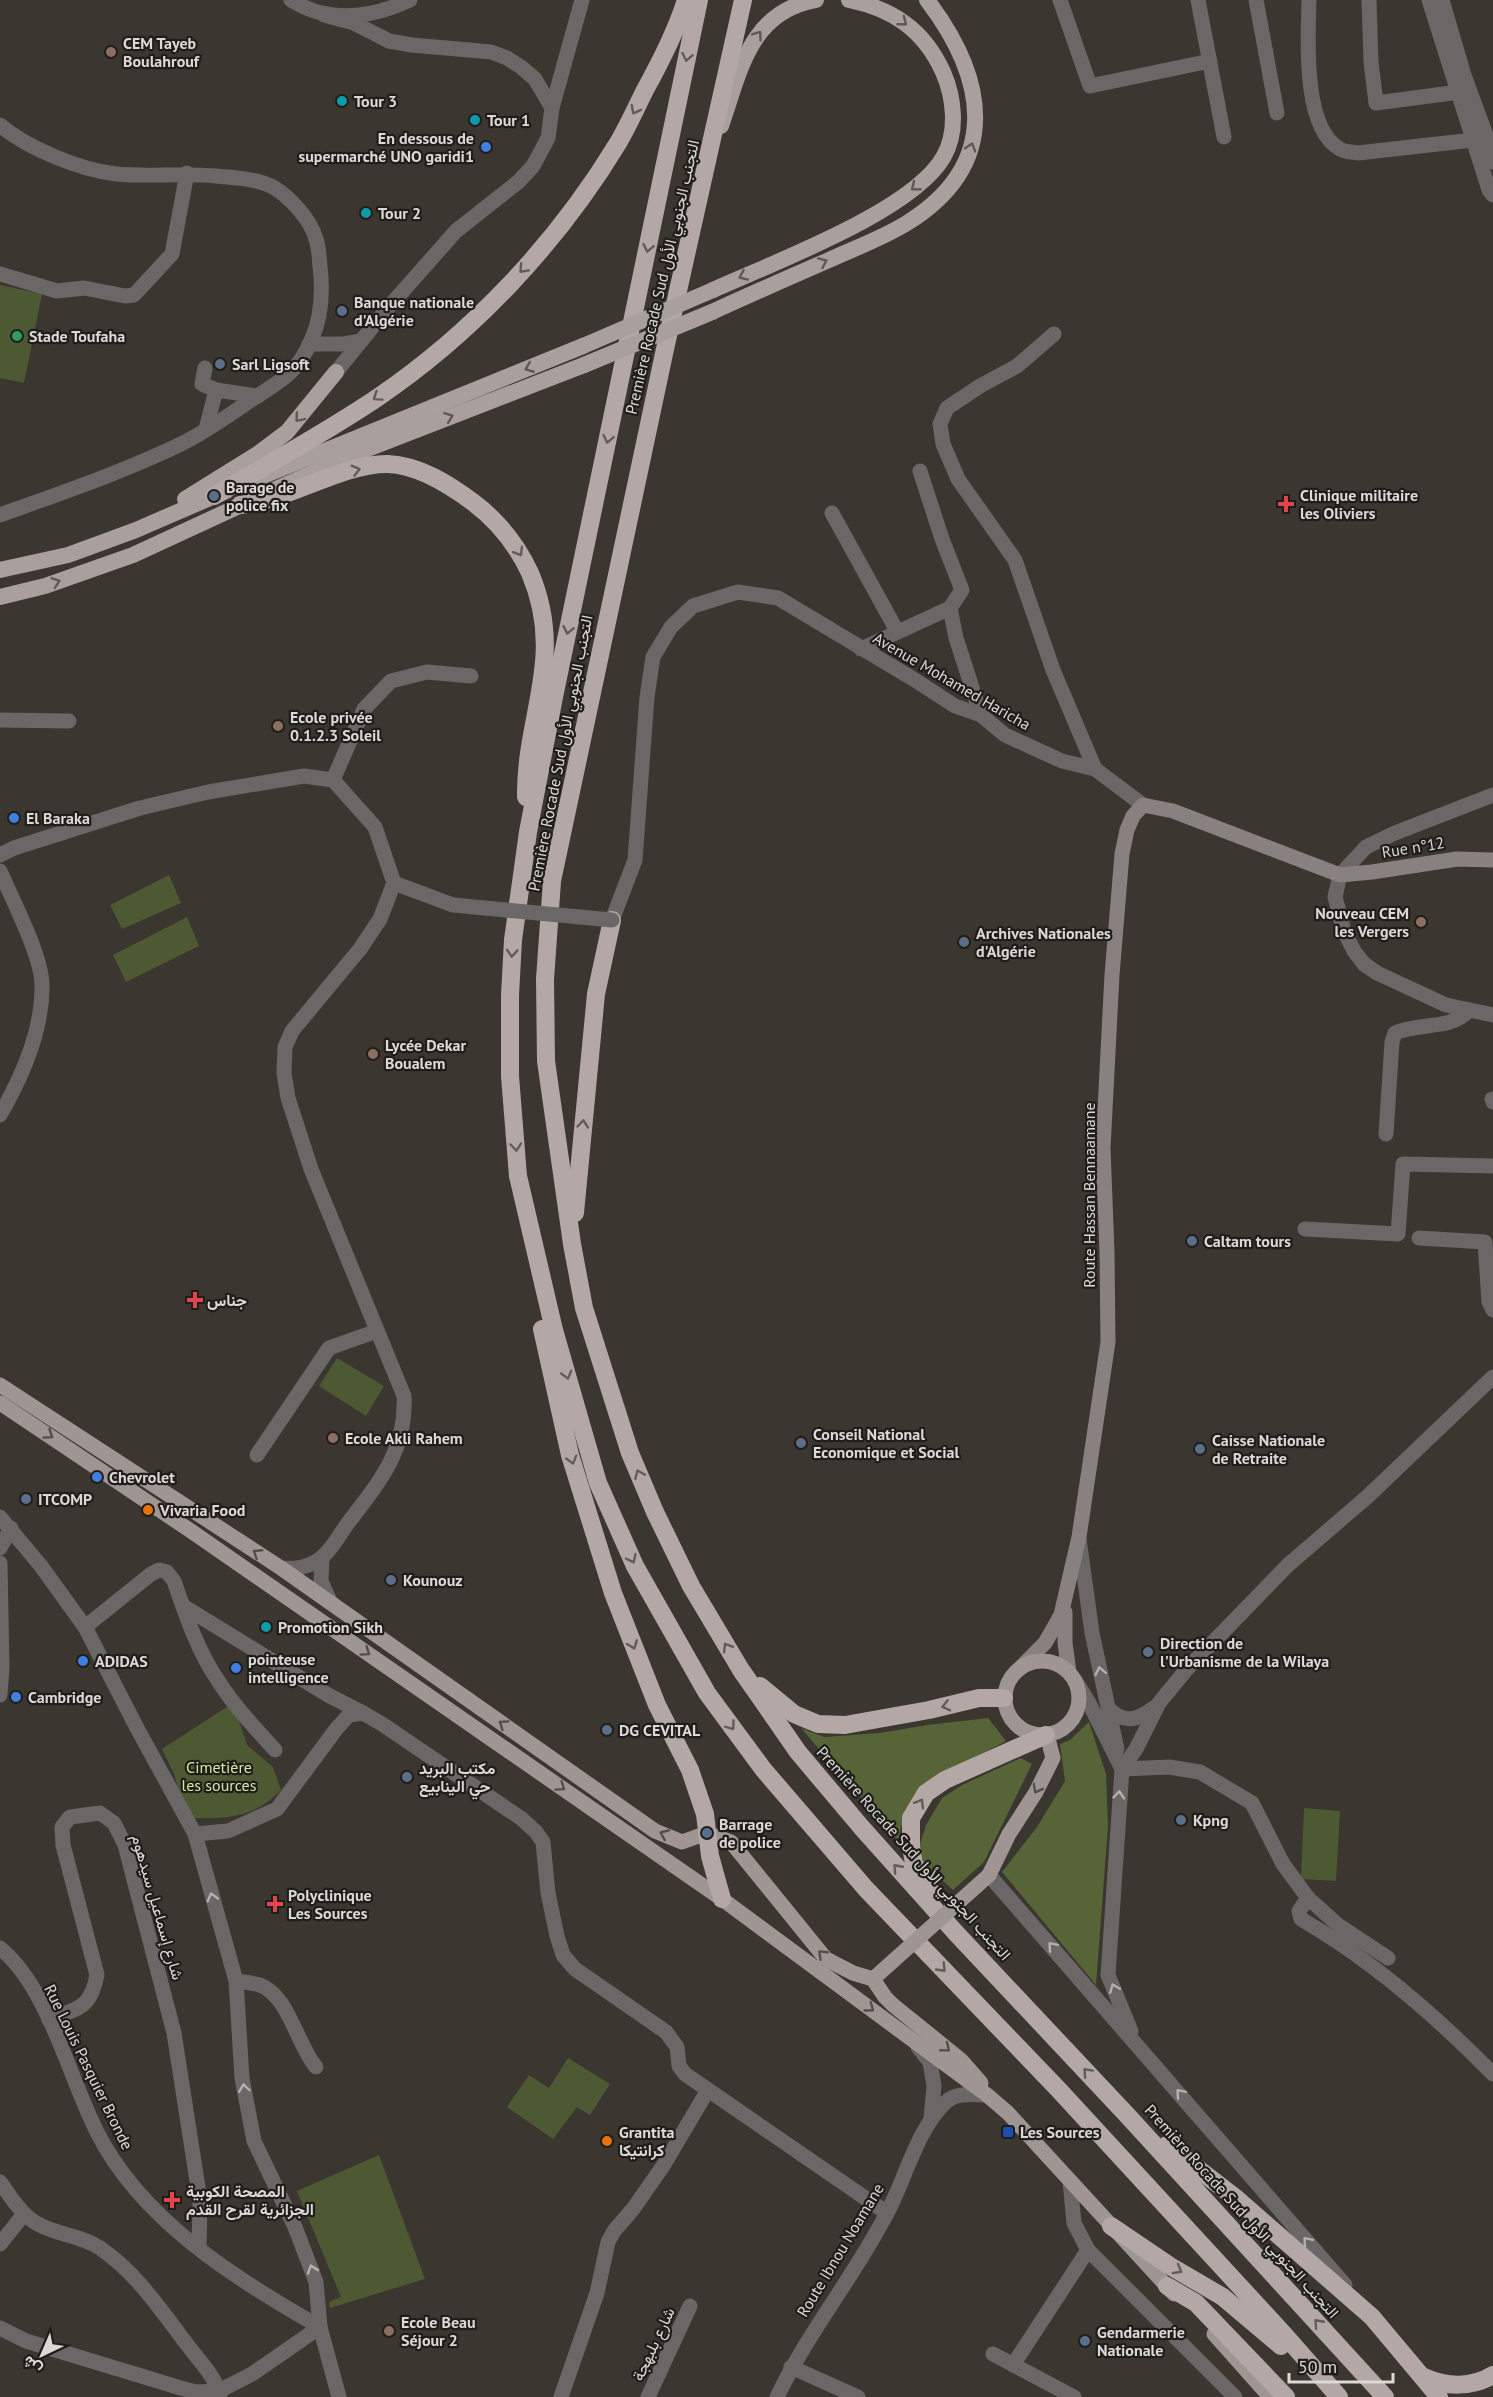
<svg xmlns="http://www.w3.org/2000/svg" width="1493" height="2397" font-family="'PT Sans',Vazirmatn,sans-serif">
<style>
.green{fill:#4c5933}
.forest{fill:#566437}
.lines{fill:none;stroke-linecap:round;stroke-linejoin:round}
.minor{stroke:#6b6766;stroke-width:15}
.tertiary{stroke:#6b6766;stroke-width:15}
.secondary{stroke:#898180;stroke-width:15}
.primary{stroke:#9f9694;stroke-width:15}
.trunk{stroke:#a99f9d;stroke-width:16}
.motorway{stroke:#b3a8a6;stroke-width:18}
.tertiary-bridge{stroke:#6b6766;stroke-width:15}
.primary-bridge{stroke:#9f9694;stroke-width:15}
.trunk-bridge{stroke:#a99f9d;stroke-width:16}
.oneway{stroke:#5e5856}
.oneway2{stroke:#625c5a}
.oneway3{stroke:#534e4b}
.oneway4{stroke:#b4b1ae}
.education-dot{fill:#8d6e63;stroke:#201e1b;stroke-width:2}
.culture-dot{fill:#0f9aa8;stroke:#201e1b;stroke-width:2}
.shop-dot{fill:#3f7fe0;stroke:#201e1b;stroke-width:2}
.service-dot{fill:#5c6f8a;stroke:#201e1b;stroke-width:2}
.leisure-dot{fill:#2e9e5b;stroke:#201e1b;stroke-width:2}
.health-dot{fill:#e0444e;stroke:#201e1b;stroke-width:2}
.food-dot{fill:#e8710a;stroke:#201e1b;stroke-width:2}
.transit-dot{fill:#1a4fb4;stroke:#201e1b;stroke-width:2}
.labels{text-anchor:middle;stroke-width:4.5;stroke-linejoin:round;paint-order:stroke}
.poi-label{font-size:16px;font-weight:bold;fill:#dcd9d5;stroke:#201e1b;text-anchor:start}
.street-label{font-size:16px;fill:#dcd9d5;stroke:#201e1b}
.park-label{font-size:16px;fill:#d2eaa0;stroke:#201e1b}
</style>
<rect width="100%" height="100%" fill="#3b362f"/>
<g class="green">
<path d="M0,285L42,294L24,383L0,378Z"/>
<path d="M169,875L181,903L122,929L110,905Z"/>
<path d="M187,917L199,946L126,982L113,955Z"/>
<path d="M337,1358L384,1386L366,1416L319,1386Z"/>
<path d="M233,1703L247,1745L273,1767L281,1790C252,1820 226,1818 186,1818L174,1774L162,1749Z"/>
<path d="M1304,1808L1340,1811L1336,1881L1301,1879Z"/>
<path d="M568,2058L610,2084L590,2115L577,2107L553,2139L507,2107L529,2075L549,2088Z"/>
<path d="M379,2155L425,2279L330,2308L329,2302L341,2297L297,2191Z"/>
</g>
<g class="forest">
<path d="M988,1718L1006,1741L944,1774L905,1810L898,1841L801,1728L824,1737L880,1733L927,1725Z"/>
<path d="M1089,1722L1106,1774L1108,1826L1096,1985L1002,1872L1037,1827L1065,1781L1060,1744L1070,1740Z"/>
<path d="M1021,1758L1032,1764L984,1862L953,1890L923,1862L920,1844L926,1825L942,1798L962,1785Z"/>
</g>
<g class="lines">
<g class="minor">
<path d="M291,0C329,24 371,18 410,0"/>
<path d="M1060,0L1090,86L1210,61"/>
<path d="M1198,0L1224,137"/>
<path d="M1256,0L1277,113"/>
<path d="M1309,0C1308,37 1302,128 1340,149C1344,152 1353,152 1358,153L1473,140"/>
<path d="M1369,0L1371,62L1376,103L1459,92"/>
<path d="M1429,0L1489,190L1493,195"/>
<path d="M1442,0L1464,75L1490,146"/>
<path d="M324,15L354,23L389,41L412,45L491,52L507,58L521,67L535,79L552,108L548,138L533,166L518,182L456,231L387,309L336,372"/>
<path d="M552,108L582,0"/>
<path d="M0,125C27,148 80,170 116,174C149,177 183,173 216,176C234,178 256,178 273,187C290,197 311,220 316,239C319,247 319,257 320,266C324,301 320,331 300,361C289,377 270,388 254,398C231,414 207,431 181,444C123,472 61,493 0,515"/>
<path d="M0,274L57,291L84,288L125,296L134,295L172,254L187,173"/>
<path d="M1054,334L1017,366L980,386L947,408L940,424L943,444L958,479L1015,560L1053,670L1095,769"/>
<path d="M309,344H344L361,341"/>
<path d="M205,368L202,384L216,390L206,429"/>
<path d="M216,390L258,396"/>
<path d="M920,471L942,539L962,590L950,608L956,638L981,715"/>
<path d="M832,513L897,631"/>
<path d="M861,649L950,608"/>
<path d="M0,720L69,721"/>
<path d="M333,780L364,709L391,681L427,672L471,676"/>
<path d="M1340,875L1335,897L1344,931L1354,951L1364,964L1377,973L1446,1005L1493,1015"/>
<path d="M1492,1099L1493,1102"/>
<path d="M1386,1134L1392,1042L1395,1033C1418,1022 1451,1031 1469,1010"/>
<path d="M1305,1229L1398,1234L1403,1164L1493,1166"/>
<path d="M1419,1238L1485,1242L1489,1302L1493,1310"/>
<path d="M257,1455L329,1348L377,1331"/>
<path d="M0,1548L11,1528"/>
<path d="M0,1563L2,1667L0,1695"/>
<path d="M183,1606L328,1695L363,1713"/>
<path d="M85,1627L151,1574L159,1570L167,1572L174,1581C186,1616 198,1652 219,1682C235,1707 255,1728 275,1750"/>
<path d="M1108,1708C1125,1725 1138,1720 1155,1707"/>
<path d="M1122,1769L1136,1749L1159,1703L1186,1670L1288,1565L1367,1497L1493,1377"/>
<path d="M1122,1769L1169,1767L1200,1772L1252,1803L1283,1864L1308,1898L1338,1925L1388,1958"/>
<path d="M195,1834L228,1831L277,1809L337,1728L349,1715L363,1713L382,1724L522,1819L536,1832L543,1842L548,1893L557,1936L563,1955L575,1969L666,2032L677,2047L679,2066L685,2074L887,2213"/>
<path d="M1308,1898L1299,1911L1301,1919C1370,1959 1438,2018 1493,2074"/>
<path d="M0,1948C48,1987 69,2077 97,2132C141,2220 237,2280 320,2327"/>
<path d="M236,1981C244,1982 253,1983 260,1985C289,1996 297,2045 316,2067"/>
<path d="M49,2020C79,2007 90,2010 97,1975L63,1845L62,1827L70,1817L100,1813L114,1823L125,1845L174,2033L200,2200L199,2248"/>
<path d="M0,2182C11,2197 21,2214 36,2223C56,2235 81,2235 100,2248C138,2274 162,2312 189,2347C200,2361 217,2379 220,2397"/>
<path d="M0,2244L24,2214"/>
<path d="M1088,2250L1235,2397"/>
<path d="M993,2354L1074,2397"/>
<path d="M1013,2365L1088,2250L1074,2223L1070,2181"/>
<path d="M791,2367L858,2397"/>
<path d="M561,2397L597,2293L608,2242L614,2231L633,2209L663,2166L708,2090"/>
<path d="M648,2397L690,2306"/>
</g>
<g class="tertiary">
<path d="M1493,145L1490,146L1493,162"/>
<path d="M0,855L14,848L140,808L208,792L304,776L333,780L375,827L394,883L380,919L360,949L292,1031L285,1047L284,1073L288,1098L311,1169L404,1396C407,1451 379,1482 348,1523C340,1534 331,1551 320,1559C307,1568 295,1569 281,1568"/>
<path d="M0,871C12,899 41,954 42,984C43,1028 22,1077 0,1115"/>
<path d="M1340,875L1366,847L1395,833L1493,795"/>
<path d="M394,883L453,905"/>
<path d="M612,920L635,860L647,697L653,657L671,627L693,606L738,592L778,598L915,680L955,706L981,715L1005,735L1062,761L1095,769L1143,805"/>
<path d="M0,1517L41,1566L85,1627L137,1728L195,1834L236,1981L242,2078L254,2141L295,2227L316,2282L320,2327L339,2397"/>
<path d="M1079,1539L1092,1633L1117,1749"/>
<path d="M322,1558L321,1581L331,1603"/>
<path d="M1075,1680L1089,1703L1122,1769L1108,1975L1131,2031"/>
<path d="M989,1875L1345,2285"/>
<path d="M918,2047L930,2062L934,2086L931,2119"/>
<path d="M0,2328L26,2341L184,2389L197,2392L219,2391L252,2374L320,2327"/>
<path d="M777,2397C808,2332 854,2277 887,2213C906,2178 917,2128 947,2101C957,2092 975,2095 987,2095"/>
</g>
<g class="secondary">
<path d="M1065,1612V1643L1069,1672"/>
<path d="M1023,1665L1045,1643L1061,1615L1079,1537L1108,1342L1107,1252L1103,1148L1112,975L1122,854L1127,830L1133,816L1143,805L1173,811L1340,875L1372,872L1457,859L1493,860"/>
</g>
<g class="primary">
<path d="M0,1385L281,1568L655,1831L682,1842L707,1833L731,1842L826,1959L853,1973L873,1979L885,1997L893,2005L961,2060L981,2083"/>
<path d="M0,1403L191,1531L722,1899L987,2095L1008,2113L1174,2294"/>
<circle cx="1042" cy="1698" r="37"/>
<path d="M989,1875L1009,1834L1036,1792L1053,1758L1047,1735"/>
<path d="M1214,2334L1270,2397"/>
</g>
<g class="trunk">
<path d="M721,126C740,72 749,12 816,0"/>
<path d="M713,290C772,263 914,211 944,156C958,131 954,97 943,72C924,30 893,9 849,0"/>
<path d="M712,312C751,294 790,277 829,260C855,248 883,238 907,223C1002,164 987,79 927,0"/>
<path d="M253,480L583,346"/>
<path d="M276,489L357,453L584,365"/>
<path d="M185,499L259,453L287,432L336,372"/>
<path d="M0,570L68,555L136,530L226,491"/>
<path d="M0,597L45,586L133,555L252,500"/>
</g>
<g class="motorway">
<path d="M699,0L554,697L528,832L513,940L510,995V1076L518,1176L554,1330L598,1483L635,1566L707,1693L763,1769L866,1889L1058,2089L1281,2331L1339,2397"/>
<path d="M743,0L665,349L552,881L545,979L546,1061L572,1244L584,1308L630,1453L655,1512L691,1586L741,1670L798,1752L862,1828L955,1932L1127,2115L1385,2397"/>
<path d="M214,496C268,464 325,433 377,398C473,333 558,242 618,143C628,126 636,108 645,90C661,61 676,32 686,0"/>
<path d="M240,505C289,500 343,463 388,464C419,465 450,485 474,503C499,522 517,545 530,573C566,658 525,714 526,797"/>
<path d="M575,1213L596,994L612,920"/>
<path d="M542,1329L570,1455L613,1593L657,1705L690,1770L705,1814L710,1856L722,1899"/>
<path d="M760,1686L794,1714L818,1724L845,1725L929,1710L979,1698H1004"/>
<path d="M932,1894L914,1864L911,1846V1818L926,1793L945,1780L1046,1735"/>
<path d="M1167,2145L1237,2199L1372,2317L1439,2397"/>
<path d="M1111,2226L1170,2266L1223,2297L1281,2346"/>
<path d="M1167,2286L1196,2303L1286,2397"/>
<path d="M1424,2377C1446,2387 1472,2388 1493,2375"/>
</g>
<path class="tertiary-bridge" d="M453,905L612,920"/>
<path class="primary-bridge" d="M873,1979L989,1875"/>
<g class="trunk-bridge">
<path d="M583,346L713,290"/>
<path d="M584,365L712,312"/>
</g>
</g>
<defs><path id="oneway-chevron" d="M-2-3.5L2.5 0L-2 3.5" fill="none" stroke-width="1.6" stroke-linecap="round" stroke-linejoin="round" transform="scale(1.5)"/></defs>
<g class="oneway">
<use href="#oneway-chevron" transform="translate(903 22) rotate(38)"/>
<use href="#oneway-chevron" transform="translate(758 35) rotate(-54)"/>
<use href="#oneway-chevron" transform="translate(971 147) rotate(-73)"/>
<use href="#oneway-chevron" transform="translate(915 187) rotate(141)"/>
<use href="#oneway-chevron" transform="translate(823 262) rotate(-24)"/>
<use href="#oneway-chevron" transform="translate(743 276) rotate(156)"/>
<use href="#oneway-chevron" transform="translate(529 368) rotate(158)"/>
<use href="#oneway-chevron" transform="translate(449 417) rotate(-21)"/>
<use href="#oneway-chevron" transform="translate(299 418) rotate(130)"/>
<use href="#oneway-chevron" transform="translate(56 582) rotate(-19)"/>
</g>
<g class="oneway2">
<use href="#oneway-chevron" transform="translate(687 57) rotate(102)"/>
<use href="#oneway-chevron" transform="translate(635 110) rotate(118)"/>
<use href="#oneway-chevron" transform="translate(648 248) rotate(102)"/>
<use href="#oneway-chevron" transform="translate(523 269) rotate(133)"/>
<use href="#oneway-chevron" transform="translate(377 397) rotate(146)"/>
<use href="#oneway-chevron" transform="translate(608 439) rotate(102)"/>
<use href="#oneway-chevron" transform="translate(356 470) rotate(-15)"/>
<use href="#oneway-chevron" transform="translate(519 552) rotate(59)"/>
<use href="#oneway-chevron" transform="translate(568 630) rotate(102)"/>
<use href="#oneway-chevron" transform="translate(512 953) rotate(94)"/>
<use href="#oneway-chevron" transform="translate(583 1124) rotate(-85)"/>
<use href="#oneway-chevron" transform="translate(516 1147) rotate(85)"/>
<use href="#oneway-chevron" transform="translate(567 1375) rotate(74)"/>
<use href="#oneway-chevron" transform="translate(572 1460) rotate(74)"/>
<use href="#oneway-chevron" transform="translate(639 1474) rotate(-113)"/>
<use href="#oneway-chevron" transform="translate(632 1559) rotate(65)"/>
<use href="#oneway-chevron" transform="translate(633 1645) rotate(69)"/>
<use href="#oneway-chevron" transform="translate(727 1647) rotate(-121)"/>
<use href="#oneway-chevron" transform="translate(946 1706) rotate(166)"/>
<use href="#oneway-chevron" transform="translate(731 1726) rotate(54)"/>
<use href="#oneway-chevron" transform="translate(920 1803) rotate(-59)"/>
<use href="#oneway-chevron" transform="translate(897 1868) rotate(-132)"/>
<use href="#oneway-chevron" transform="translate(942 1968) rotate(46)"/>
<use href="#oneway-chevron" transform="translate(1087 2072) rotate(-133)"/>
<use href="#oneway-chevron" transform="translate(1178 2270) rotate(30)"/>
<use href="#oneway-chevron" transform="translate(1318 2323) rotate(-132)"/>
</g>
<g class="oneway3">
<use href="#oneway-chevron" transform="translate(49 1435) rotate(34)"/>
<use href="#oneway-chevron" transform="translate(257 1553) rotate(-147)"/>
<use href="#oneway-chevron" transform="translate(366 1652) rotate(35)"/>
<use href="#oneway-chevron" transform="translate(503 1724) rotate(-145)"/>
<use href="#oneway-chevron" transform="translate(561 1787) rotate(35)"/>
<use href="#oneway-chevron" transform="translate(1037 1789) rotate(119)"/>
<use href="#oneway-chevron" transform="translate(664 1834) rotate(-157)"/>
<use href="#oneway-chevron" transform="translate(822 1954) rotate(-136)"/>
<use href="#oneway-chevron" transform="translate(870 2008) rotate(36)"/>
<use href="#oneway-chevron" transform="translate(946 2048) rotate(39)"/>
</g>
<g class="oneway4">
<use href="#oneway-chevron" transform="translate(1100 1671) rotate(-102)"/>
<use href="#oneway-chevron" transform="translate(1119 1795) rotate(-85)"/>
<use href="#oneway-chevron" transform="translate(212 1897) rotate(-105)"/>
<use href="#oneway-chevron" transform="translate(1052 1946) rotate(-131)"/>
<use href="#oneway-chevron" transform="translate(1114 1988) rotate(-112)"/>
<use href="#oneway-chevron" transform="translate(244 2088) rotate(-98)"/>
<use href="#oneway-chevron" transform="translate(1180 2093) rotate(-131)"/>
<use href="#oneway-chevron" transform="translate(1307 2241) rotate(-130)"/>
<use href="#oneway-chevron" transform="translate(312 2269) rotate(-109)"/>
</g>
<g class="education-dot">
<circle cx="111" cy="52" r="6"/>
<circle cx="278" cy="726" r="6"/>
<circle cx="1421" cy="922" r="6"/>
<circle cx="373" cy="1054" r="6"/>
<circle cx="333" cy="1438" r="6"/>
<circle cx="389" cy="2331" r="6"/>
</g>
<g class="culture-dot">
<circle cx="342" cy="101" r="6"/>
<circle cx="475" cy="120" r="6"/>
<circle cx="366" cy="213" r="6"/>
<circle cx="266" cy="1627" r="6"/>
</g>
<g class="shop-dot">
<circle cx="486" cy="147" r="6"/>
<circle cx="14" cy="818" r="6"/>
<circle cx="97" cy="1477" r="6"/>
<circle cx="83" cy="1661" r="6"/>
<circle cx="236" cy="1668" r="6"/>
<circle cx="16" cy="1697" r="6"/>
</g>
<g class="service-dot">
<circle cx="342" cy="311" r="6"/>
<circle cx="220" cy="364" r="6"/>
<circle cx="214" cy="496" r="6"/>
<circle cx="964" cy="942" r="6"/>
<circle cx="1192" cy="1241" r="6"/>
<circle cx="801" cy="1443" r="6"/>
<circle cx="1200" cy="1449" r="6"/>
<circle cx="26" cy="1499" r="6"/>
<circle cx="391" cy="1580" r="6"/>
<circle cx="1148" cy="1652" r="6"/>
<circle cx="607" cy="1730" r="6"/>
<circle cx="407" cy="1777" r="6"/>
<circle cx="1181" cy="1820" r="6"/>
<circle cx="707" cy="1833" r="6"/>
<circle cx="1085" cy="2341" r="6"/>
</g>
<circle class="leisure-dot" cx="17" cy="336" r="6"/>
<g class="health-dot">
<path d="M1283 495h6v6h6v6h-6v6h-6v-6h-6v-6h6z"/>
<path d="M192 1291h6v6h6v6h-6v6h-6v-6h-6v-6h6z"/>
<path d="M272 1895h6v6h6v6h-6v6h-6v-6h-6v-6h6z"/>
<path d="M169 2191h6v6h6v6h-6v6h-6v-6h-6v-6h6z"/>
</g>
<g class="food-dot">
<circle cx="148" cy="1510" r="6"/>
<circle cx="607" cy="2141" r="6"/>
</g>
<rect class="transit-dot" x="1002" y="2126" width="12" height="12" rx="3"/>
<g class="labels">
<g class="poi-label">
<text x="123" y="49">CEM Tayeb<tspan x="123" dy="18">Boulahrouf</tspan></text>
<text x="354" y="107">Tour 3</text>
<text x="487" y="126">Tour 1</text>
<text x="474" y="144" text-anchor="end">En dessous de<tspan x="474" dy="18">supermarché UNO garidi1</tspan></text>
<text x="378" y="219">Tour 2</text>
<text x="354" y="308">Banque nationale<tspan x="354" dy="18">d'Algérie</tspan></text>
<text x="29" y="342">Stade Toufaha</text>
<text x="232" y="370">Sarl Ligsoft</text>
<text x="226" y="493">Barage de<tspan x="226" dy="18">police fix</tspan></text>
<text x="1300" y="501">Clinique militaire<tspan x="1300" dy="18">les Oliviers</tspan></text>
<text x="290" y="723">Ecole privée<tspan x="290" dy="18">0.1.2.3 Soleil</tspan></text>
<text x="26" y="824">El Baraka</text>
<text x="1409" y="919" text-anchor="end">Nouveau CEM<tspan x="1409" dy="18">les Vergers</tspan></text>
<text x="976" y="939">Archives Nationales<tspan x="976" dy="18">d'Algérie</tspan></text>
<text x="385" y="1051">Lycée Dekar<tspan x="385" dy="18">Boualem</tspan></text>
<text x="1204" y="1247">Caltam tours</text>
<text x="207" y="1306">جناس</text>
<text x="813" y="1440">Conseil National<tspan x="813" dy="18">Economique et Social</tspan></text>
<text x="345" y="1444">Ecole Akli Rahem</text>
<text x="1212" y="1446">Caisse Nationale<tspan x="1212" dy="18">de Retraite</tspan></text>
<text x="109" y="1483">Chevrolet</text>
<text x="38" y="1505">ITCOMP</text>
<text x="160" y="1516">Vivaria Food</text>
<text x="403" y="1586">Kounouz</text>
<text x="278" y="1633">Promotion Sikh</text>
<text x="1160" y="1649">Direction de<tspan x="1160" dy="18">l'Urbanisme de la Wilaya</tspan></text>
<text x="248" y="1665">pointeuse<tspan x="248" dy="18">intelligence</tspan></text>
<text x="95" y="1667">ADIDAS</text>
<text x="28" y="1703">Cambridge</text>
<text x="619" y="1736">DG CEVITAL</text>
<text x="419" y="1774">مكتب البريد<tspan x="419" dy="18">حي الينابيع</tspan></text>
<text x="1193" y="1826">Kpng</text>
<text x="719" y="1830">Barrage<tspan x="719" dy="18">de police</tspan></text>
<text x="288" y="1901">Polyclinique<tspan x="288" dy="18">Les Sources</tspan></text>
<text x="619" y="2138">Grantita<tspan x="619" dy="18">كرانتيكا</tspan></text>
<text x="1020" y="2138">Les Sources</text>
<text x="186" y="2197">المصحة الكوبية<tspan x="186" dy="18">الجزائرية لقرح القدم</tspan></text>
<text x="401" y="2328">Ecole Beau<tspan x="401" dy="18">Séjour 2</tspan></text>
<text x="1097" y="2338">Gendarmerie<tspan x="1097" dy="18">Nationale</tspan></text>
</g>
<g class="street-label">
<text transform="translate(662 277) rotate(-77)" y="6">Première Rocade Sud التجنب الجنوبي الأول</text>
<text transform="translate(952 681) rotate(30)" y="6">Avenue Mohamed Haricha</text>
<text transform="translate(560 753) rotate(-79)" y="6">Première Rocade Sud التجنب الجنوبي الأول</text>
<text transform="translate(1413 847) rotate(-9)" y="6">Rue n°12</text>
<text transform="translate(1089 1195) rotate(-90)" y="6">Route Hassan Bennaamane</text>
<text transform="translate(914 1853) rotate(48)" y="6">Première Rocade Sud التجنب الجنوبي الأول</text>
<text transform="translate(158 1907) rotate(74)" y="6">شارع إسماعيل سيدهوم</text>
<text transform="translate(89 2067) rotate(64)" y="6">Rue Louis Pasquier Bronde</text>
<text transform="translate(1242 2211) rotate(48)" y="6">Première Rocade Sud التجنب الجنوبي الأول</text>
<text transform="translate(840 2250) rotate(-59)" y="6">Route Ibnou Noamane</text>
<text transform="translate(653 2344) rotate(-65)" y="6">شارع بلبهجة</text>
</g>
<g class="park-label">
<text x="219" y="1773">Cimetière<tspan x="219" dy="18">les sources</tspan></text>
</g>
</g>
<g transform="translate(42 2355) rotate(224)" stroke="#201e1b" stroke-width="4.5" paint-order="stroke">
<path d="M0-4.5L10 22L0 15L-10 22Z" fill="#dcd9d5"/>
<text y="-9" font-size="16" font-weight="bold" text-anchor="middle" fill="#dcd9d5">ش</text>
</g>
<path d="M1289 2373v9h104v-9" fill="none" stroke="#dcd9d5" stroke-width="3"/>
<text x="1298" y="2373" font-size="18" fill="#dcd9d5" stroke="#201e1b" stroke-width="4.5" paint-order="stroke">50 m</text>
</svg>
